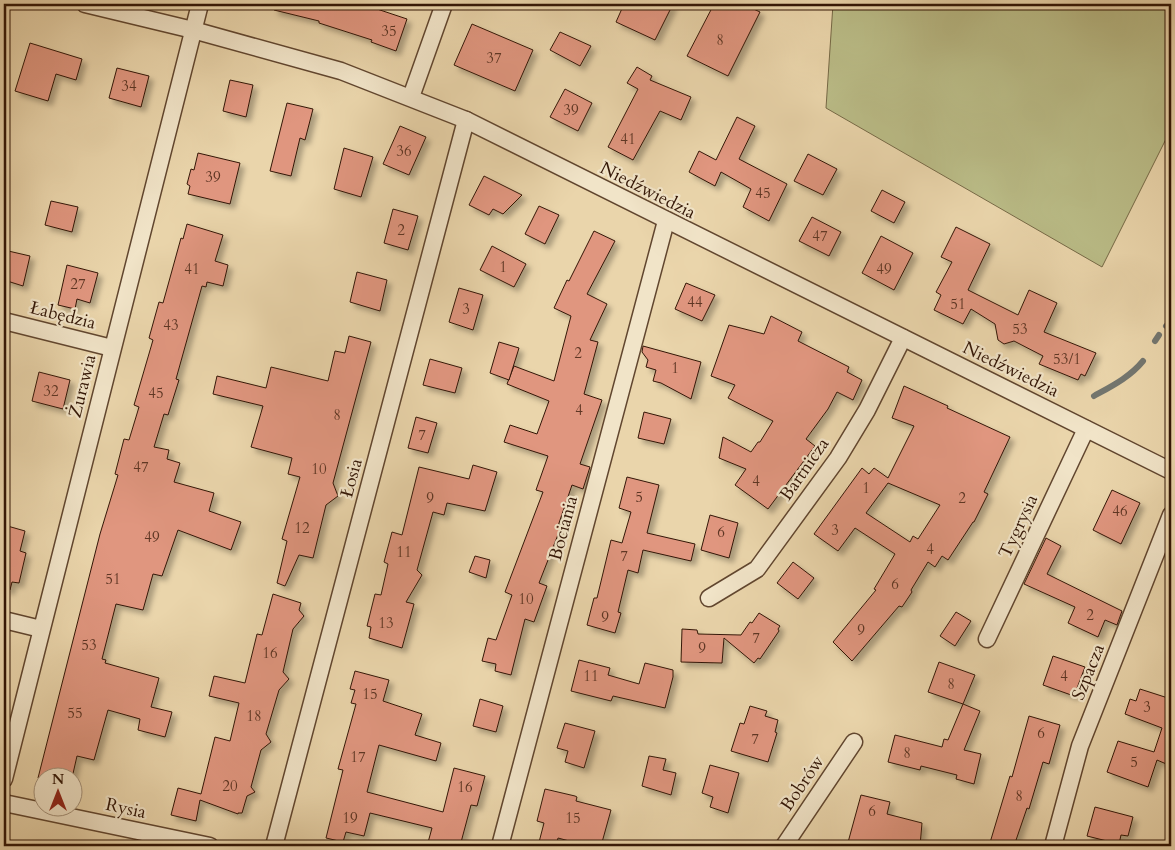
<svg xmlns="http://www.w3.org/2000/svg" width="1175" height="850" font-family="Cardo,serif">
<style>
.green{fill:#babc87;stroke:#766946}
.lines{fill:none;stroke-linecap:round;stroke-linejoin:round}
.stream{stroke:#73766f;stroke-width:6}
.building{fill:#e0967f;stroke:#331606;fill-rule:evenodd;filter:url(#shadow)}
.minor-casing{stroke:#61462f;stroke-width:19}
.minor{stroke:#f1e4c8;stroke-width:16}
.labels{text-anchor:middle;stroke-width:4.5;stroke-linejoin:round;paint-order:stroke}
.number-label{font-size:15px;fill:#5e3624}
.street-label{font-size:18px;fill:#331606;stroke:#f1e4c8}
</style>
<defs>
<filter id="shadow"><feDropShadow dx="4.5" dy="4.5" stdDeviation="2.5" flood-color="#0004"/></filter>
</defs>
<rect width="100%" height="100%" fill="#ead5ab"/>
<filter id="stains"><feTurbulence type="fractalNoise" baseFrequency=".004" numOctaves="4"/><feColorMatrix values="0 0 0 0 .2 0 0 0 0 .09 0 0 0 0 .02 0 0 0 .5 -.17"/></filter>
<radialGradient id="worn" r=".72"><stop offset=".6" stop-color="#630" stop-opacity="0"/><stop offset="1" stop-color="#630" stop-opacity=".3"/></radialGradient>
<path class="green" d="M833,4H1171V129L1102,267L826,108Z"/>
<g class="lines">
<g class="stream">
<path d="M1166,326L1168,324"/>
<path d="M1155,341L1159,335"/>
<path d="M1094,396C1112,386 1130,377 1143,361"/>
</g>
</g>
<g class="building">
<path d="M275,4H362L407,19L396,51L371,42L372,40L319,23V21L274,10Z"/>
<path d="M624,4H673L655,40L616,22Z"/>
<path d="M714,4H743L760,12L728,76L687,56Z"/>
<path d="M472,24L533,50L515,91L454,65Z"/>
<path d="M560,32L591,46L580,66L550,50Z"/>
<path d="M30,43L82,59L76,80L56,74L48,101L15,91Z"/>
<path d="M637,67L652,76L650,80L691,97L681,120L660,111L633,160L608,147L638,89L627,83Z"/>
<path d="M117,68L149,76L141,107L109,98Z"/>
<path d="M230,80L253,85L246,117L223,111Z"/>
<path d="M565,89L592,103L578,131L550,117Z"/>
<path d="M287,103L313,109L305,140L300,138L291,176L270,171Z"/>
<path d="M737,117L755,126L739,159L787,184L769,221L743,207L751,189L721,172L715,186L689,172L699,151L716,160Z"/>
<path d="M400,126L426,137L409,175L383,164Z"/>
<path d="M344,148L373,157L361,197L334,189Z"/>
<path d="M198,153L240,163L230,204L188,194L190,186L187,184L191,169L194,170Z"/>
<path d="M808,154L837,169L823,195L794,181Z"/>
<path d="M484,176L522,195L503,214L493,209L489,215L469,205Z"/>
<path d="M882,190L905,202L894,223L871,211Z"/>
<path d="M51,201L78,207L72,232L45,225Z"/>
<path d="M539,206L559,215L545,244L525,234Z"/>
<path d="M393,209L418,216L408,250L384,243Z"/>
<path d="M812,217L841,232L829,256L799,241Z"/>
<path d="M187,224L223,235L215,261L228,265L223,286L207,282L206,287L202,286L176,379L179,380L168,415L164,414L154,447L169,450L167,459L180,463L174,482L214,493L209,511L241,522L231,550L178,530L162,576L153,574L143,610L116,604L102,659L106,660L105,663L159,678L151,707L172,712L165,737L138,730L140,719L108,710L94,760L77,756L72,778H38L100,534L118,475L115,474L124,439L129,440L139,407L134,405L153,340L149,338L159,302L163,303L181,238L183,239Z"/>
<path d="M956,227L990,244L968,290L1018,315L1029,290L1057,303L1044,332L1096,353L1085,376L1081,374L1078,380L1039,364L1043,356L1014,341L1004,344L998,340L995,324L971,309L963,324L934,310L941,295L936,292L952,262L941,257Z"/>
<path d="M594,231L615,241L587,294L607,304L590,340L598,342L584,394L602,400L580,464L590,467L583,489L572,485L558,526L561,527L539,583L547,586L534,622L525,619L511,675L495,671L496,664L482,661L488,638L496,640L512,595L505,592L543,492L536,490L548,456L504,442L510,425L537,434L549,401L507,384L514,366L554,381L571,316L554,308L567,280L569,281Z"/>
<path d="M881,236L913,253L894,290L862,273Z"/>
<path d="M492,246L526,264L514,287L480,270Z"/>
<path d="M4,250L30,256L23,286L4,280Z"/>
<path d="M67,265L98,273L90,303L77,299L75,309L58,305Z"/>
<path d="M357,272L387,280L380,311L350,302Z"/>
<path d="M686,283L715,295L702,321L675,309Z"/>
<path d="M459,288L483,295L473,330L449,322Z"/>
<path d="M771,316L802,332L798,341L849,367L847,372L862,380L853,400L837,392L828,409L806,439L815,446L768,509L735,485L746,469L719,458L723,437L751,452L758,442H760L773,421L728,398L735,385L711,376L729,325L764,334Z"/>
<path d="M349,336L371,342L333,483L338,496L326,505L313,558L299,555L285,586L277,583L287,541L282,539L300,477L288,474L292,458L251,447L263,406L213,394L217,376L266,388L271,367L328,381L335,351L345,353Z"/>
<path d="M499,342L519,348L509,380L490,373Z"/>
<path d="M643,346L701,362L691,399L661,383L653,381L656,370L646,367L648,360L642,352Z"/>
<path d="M430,359L462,368L455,393L423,385Z"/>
<path d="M39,372L70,380L63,409L32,401Z"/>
<path d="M904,386L948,406L947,408L1010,437L984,492L988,494L974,522H973L948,560L942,556L935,567L928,562L911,590L912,592L902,607L899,606L852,661L833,642L876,590L874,589L895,554L855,528L838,551L814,534L862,468L869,474L874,468L888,478L914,426L892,418ZM888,483L940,505L918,539L913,536L910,542L866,513Z"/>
<path d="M644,412L671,419L664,444L638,438Z"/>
<path d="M416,417L437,423L428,453L408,448Z"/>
<path d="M473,465L497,472L485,511L447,503L444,515L433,512L417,570L422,575L406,602L414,604L402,648L369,638L371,627L367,626L375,594L381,595L388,564L384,562L392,532L402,535L419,467L469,479Z"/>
<path d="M627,477L659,485L647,533L695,544L691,561L643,550L638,573L628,570L618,612L621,613L615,633L587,625L594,598H597L611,540L622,543L631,512L619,508Z"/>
<path d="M1112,490L1140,503L1121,544L1093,530Z"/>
<path d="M710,515L738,523L729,558L701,550Z"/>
<path d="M4,525L25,531L20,551L26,553L19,583L12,582L10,590L4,589Z"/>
<path d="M1046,538L1061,546L1047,574L1122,611L1117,625L1105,620L1098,637L1068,623L1075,607L1024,584Z"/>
<path d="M475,556L490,560L486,578L469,572Z"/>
<path d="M793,562L814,578L798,599L777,583Z"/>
<path d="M273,594L301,603L299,610L304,616L293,629L283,672L289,679L279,690L266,734L271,742L261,750L251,787L255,792L247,796L242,813H238V814L200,800L196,821L171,815L178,788L201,794L215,737L230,741L239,703L209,696L214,676L245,683L257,634L262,635Z"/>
<path d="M956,612L971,621L955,646L940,636Z"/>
<path d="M759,613L780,626L778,629L779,631L760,659L758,658L754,663L724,638L722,663L681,662L682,629L697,630L698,634L741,635L750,622L752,623Z"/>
<path d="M1053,656L1085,667L1074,696L1043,685Z"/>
<path d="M579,660L610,668L608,675L639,684L645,663L673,670V677L665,708L613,696L611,701L571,691Z"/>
<path d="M939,662L975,675L963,704L928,692Z"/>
<path d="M355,671L389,680L383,701L422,714L415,735L441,743L436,761L379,745L367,792L443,812L454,768L485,776L477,806L471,805L460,846H427L432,828L370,813L364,836L346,832L343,842L326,838L343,770L338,769L356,704L351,703L355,690L350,689Z"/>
<path d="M1140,689L1171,699V766L1157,760L1148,787L1107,772L1118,741L1154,752L1162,728L1125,714L1130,699L1136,701Z"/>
<path d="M480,699L503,706L496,732L473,726Z"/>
<path d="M963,704L980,711L964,750L981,754L974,784L956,779L957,775L921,766L920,770L888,762L895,735L942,747L944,739L948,740Z"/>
<path d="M750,706L767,711L765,716L778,720L775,732L777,733L768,762L731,751L740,723L744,724Z"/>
<path d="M1029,716L1060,725L1049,764L1043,762L1029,809L1027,808L1014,846H989L1010,776L1012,777Z"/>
<path d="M565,723L595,731L584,768L565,762L568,751L557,748Z"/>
<path d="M649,756L666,759L663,770L676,773L671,795L642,786Z"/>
<path d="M710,765L739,773L728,813L710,807L713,797L702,793Z"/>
<path d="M545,789L575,796L577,797L576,801L611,810L601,846H588L558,838L556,846H538L544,823L537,821Z"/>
<path d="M861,795L890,802L887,814L922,823L920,846H847Z"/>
<path d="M1095,807L1133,817L1128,836L1121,835L1119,844L1087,836Z"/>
</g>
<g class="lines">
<defs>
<g id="minor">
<path d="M85,4L193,30L341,71L466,120L1171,471"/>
<path d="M411,97L444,4"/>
<path d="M4,321L112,348"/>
<path d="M709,598L757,569L838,458L867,410L903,338"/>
<path d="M4,620L41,629"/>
<path d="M987,639L1086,429"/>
<path d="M4,779L200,4"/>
<path d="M4,803L210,846"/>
<path d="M274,846L466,120"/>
<path d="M500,846L666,221"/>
<path d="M784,846L854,742"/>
<path d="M1053,846L1080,746L1171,515"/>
</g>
</defs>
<use href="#minor" class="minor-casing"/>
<use href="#minor" class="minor"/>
</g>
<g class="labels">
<g class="number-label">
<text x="389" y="36">35</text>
<text x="720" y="45">8</text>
<text x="494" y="63">37</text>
<text x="129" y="91">34</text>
<text x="571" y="115">39</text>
<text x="628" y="144">41</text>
<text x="404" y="156">36</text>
<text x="213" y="182">39</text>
<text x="763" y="198">45</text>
<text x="401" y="235">2</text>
<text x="820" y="241">47</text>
<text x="503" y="272">1</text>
<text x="192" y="274">41</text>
<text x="884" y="274">49</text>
<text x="78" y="289">27</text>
<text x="695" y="307">44</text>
<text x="958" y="309">51</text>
<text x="466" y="314">3</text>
<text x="171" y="330">43</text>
<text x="1020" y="334">53</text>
<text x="578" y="358">2</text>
<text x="1067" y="364">53/1</text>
<text x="675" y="373">1</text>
<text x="51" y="396">32</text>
<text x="156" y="398">45</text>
<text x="579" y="415">4</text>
<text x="337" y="420">8</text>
<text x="422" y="440">7</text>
<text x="141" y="472">47</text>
<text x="319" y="474">10</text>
<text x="756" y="486">4</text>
<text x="866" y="493">1</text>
<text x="639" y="502">5</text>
<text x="430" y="503">9</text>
<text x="962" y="503">2</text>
<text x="1120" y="516">46</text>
<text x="302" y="533">12</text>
<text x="835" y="535">3</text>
<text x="721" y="537">6</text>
<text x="152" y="542">49</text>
<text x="930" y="554">4</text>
<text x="404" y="557">11</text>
<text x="624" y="561">7</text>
<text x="113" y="584">51</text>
<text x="895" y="589">6</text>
<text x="526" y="604">10</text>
<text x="1090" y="620">2</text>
<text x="605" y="622">9</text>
<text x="386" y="628">13</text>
<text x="861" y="635">9</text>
<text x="756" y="643">7</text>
<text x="89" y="650">53</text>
<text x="702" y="653">9</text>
<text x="270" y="658">16</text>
<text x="591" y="681">11</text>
<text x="1064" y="681">4</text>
<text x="951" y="689">8</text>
<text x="370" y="699">15</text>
<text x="1147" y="712">3</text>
<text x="75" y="718">55</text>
<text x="254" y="721">18</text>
<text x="1041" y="738">6</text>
<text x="755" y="744">7</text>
<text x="907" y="758">8</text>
<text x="358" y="762">17</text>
<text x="1134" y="767">5</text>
<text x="230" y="791">20</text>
<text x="465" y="792">16</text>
<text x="1019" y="801">8</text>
<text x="872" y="816">6</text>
<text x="350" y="823">19</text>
<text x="573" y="823">15</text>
</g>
<g class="street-label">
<text transform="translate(648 190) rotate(27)" y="6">Niedźwiedzia</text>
<text transform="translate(63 315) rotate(14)" y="6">Łabędzia</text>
<text transform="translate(1011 369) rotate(26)" y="6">Niedźwiedzia</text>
<text transform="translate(82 386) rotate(-76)" y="6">Żurawia</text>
<text transform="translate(804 469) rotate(-55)" y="6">Bartnicza</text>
<text transform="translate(351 478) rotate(-75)" y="6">Łosia</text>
<text transform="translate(1018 526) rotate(-65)" y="6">Tygrysia</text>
<text transform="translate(563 528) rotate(-75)" y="6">Bociania</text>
<text transform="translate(1088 672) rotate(-68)" y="6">Szpacza</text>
<text transform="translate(802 783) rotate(-56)" y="6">Bobrów</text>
<text transform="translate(126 808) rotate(12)" y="6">Rysia</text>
</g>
</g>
<rect width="1175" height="850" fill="none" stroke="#ead5ab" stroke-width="20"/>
<rect x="5" y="5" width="1165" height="840" fill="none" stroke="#331606" stroke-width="2.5"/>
<rect x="10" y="10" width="1155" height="830" fill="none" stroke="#331606"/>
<g transform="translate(58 792)"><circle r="24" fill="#f1e4c8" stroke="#a5927a"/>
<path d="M0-4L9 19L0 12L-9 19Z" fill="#8f2418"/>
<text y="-8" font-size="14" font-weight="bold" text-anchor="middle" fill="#331606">N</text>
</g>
<rect width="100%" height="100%" filter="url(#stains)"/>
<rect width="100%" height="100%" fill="url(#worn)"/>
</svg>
